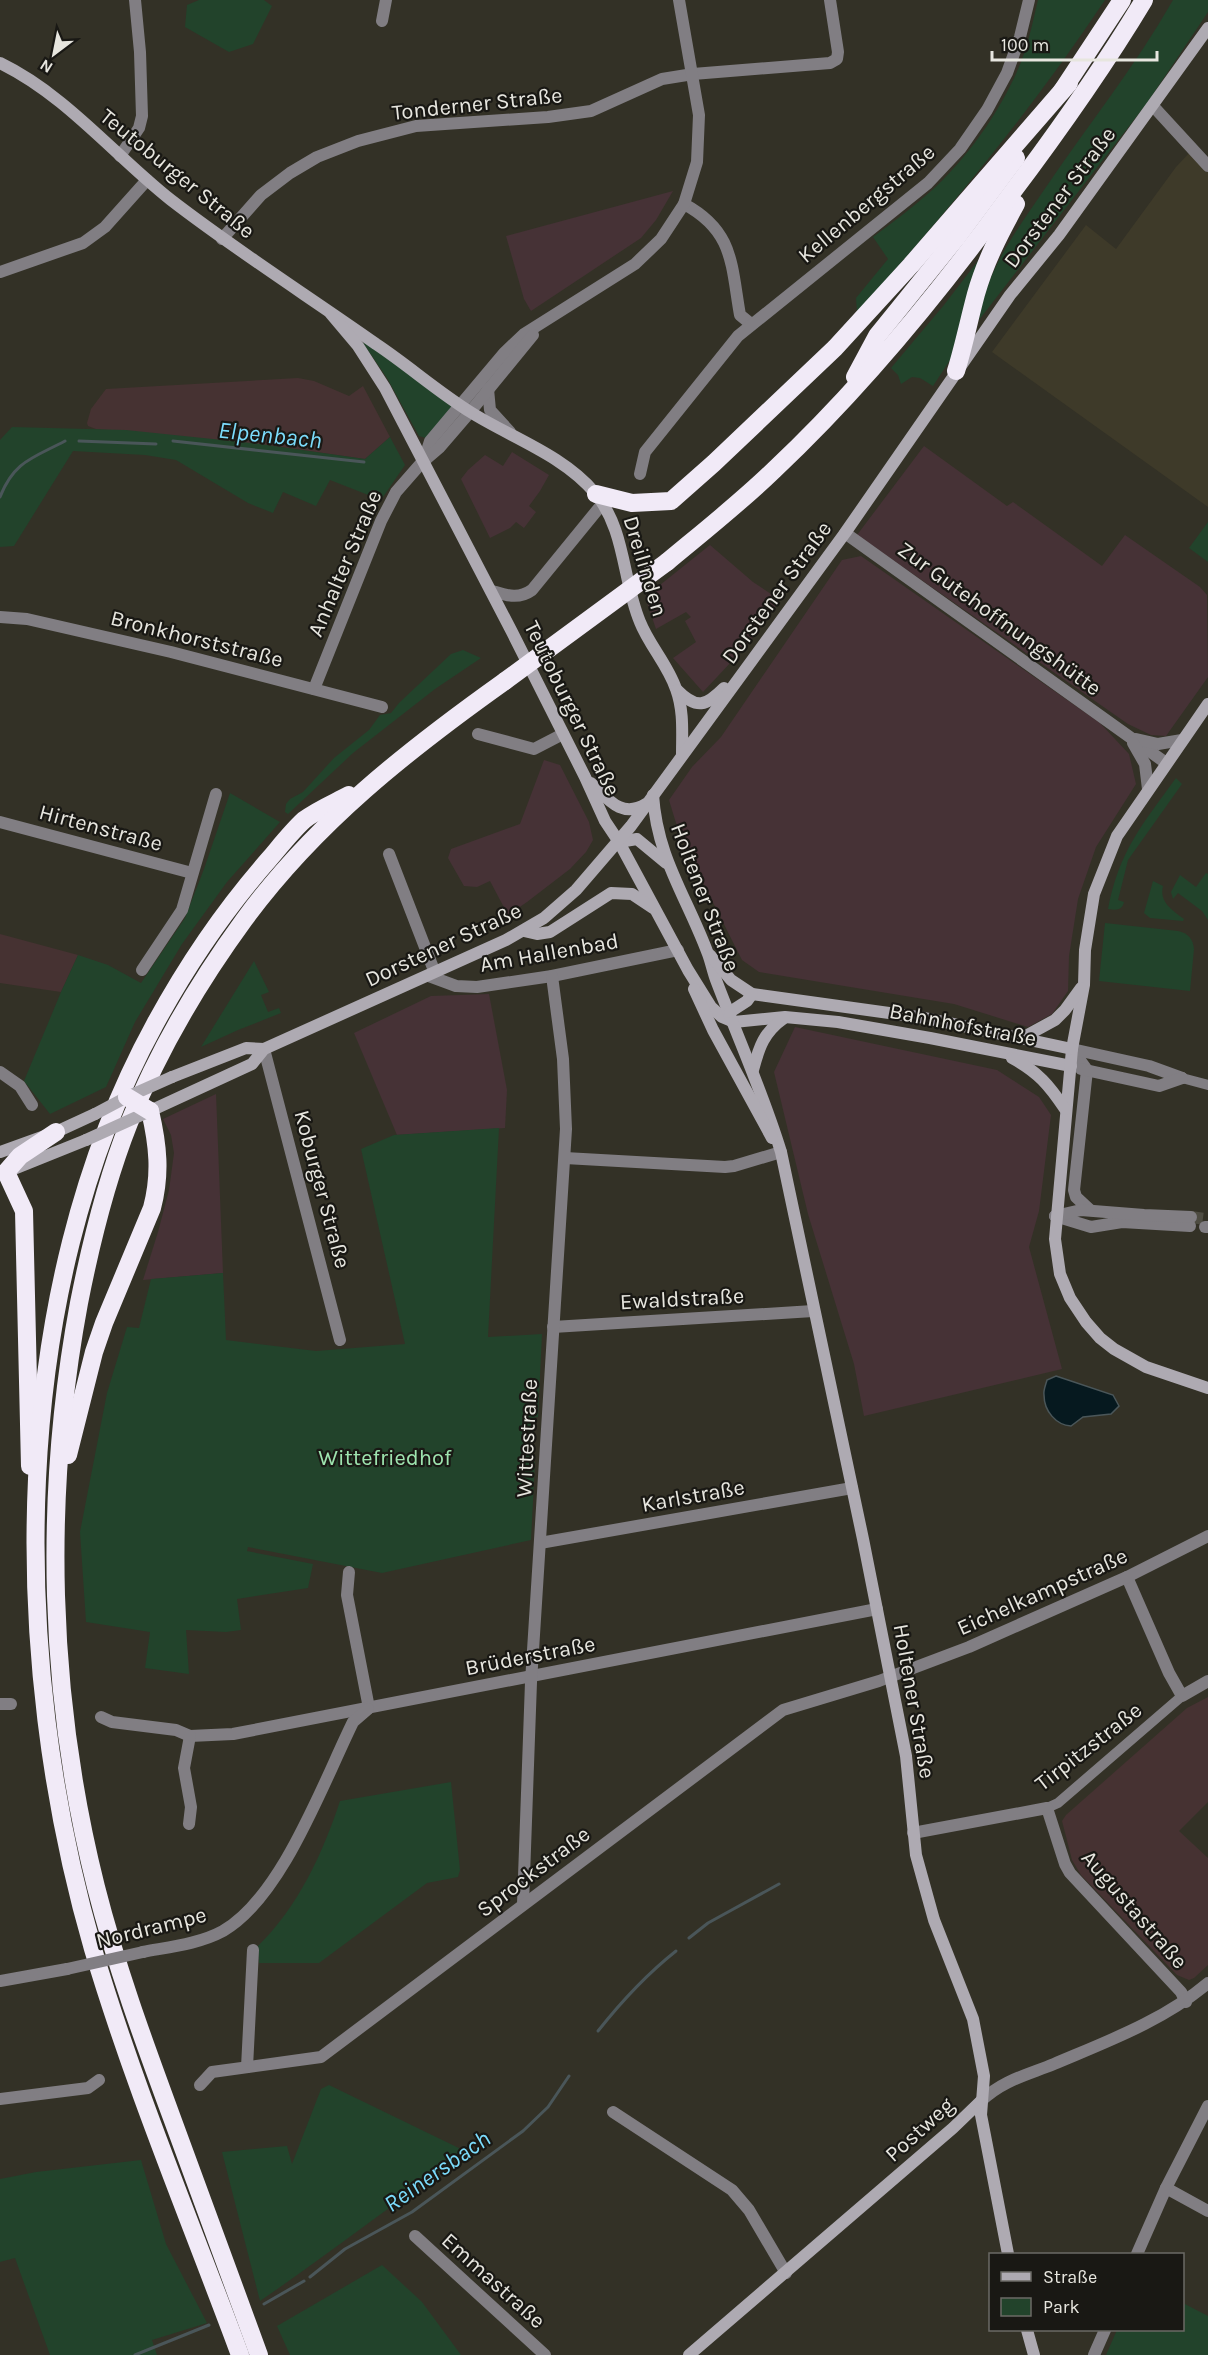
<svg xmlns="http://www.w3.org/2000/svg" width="1208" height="2355" font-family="Karla,sans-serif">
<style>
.commercial{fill:#463236}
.built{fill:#3e3a29}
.education{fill:#463232}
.green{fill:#22432b}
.water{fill:#06191f;stroke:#4a5659;stroke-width:1.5}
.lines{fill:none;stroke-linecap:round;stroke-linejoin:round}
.stream{stroke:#4a5659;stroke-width:3}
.minor-tunnel{stroke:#4e4c42;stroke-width:12;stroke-dasharray:12 6;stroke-linecap:butt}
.pedestrian{stroke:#817e83;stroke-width:10}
.minor{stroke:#817e83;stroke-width:12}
.tertiary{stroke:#817e83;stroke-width:12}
.secondary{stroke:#aeaab2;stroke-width:12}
.motorway{stroke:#f1eaf7;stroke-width:18}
.minor-bridge{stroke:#817e83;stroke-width:12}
.secondary-bridge{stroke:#aeaab2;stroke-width:12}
.motorway-bridge{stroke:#f1eaf7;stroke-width:18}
.labels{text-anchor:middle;stroke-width:4.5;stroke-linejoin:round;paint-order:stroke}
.street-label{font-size:22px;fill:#e7e6df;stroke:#191814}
.park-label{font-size:22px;fill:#9ee4af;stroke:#191814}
.water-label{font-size:24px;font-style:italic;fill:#7bdbfb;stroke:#191814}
</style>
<rect width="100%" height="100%" fill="#333126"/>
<g class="commercial">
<path d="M673,191L656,220L641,238L531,311L524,299L506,236Z"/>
<path d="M924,446L1007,506L1013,502L1102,566L1125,535L1200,587L1207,595L1208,677L1166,736L1151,735L1128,724L857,535Z"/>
<path d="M512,452L549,475L540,491L529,506L536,512L524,528L516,522L510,528L490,538L461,479L468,470L485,455L503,466Z"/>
<path d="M710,545L753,582L780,600L747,645L703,692L673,658L696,642L685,621L691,617L686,612L656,629L645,597Z"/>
<path d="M861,556L1100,723L1129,754L1136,784L1096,847L1078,899L1069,956L1068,991L1052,1014L1028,1027L954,1004L759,972L742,960L686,849L676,823L669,800L692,767L721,737L842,560Z"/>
<path d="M544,760L560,765L589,822L593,840L586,852L570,869L527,902L508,915L490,881L477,887L464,886L448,858L451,849L520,824Z"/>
<path d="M489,994L507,1090L505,1128L397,1135L354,1033L431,996Z"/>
<path d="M795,1027L997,1070L1039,1097L1051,1115L1039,1211L1029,1247L1062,1369L864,1416L854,1364L808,1214L774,1072Z"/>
<path d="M216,1094L223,1273L143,1280L158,1232L169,1190L174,1153L171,1135L163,1119Z"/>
</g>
<path class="built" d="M1191,151L1208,169V507L992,352L1086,225L1116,249L1176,167Z"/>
<g class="education">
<path d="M298,378L314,381L349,396L363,386L390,437L365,459L260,444L96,429L88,426L87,423L91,409L106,389Z"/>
<path d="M0,934L78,955L61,992L0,983Z"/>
<path d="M1208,1697V1802L1179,1831L1208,1858V1965L1194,1978L1189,1980L1177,1975L1081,1875L1072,1860L1062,1821L1066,1815L1187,1708Z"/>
</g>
<g class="green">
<path d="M199,0H264L272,6L253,44L229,52L185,27L187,5Z"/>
<path d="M1038,0H1105C1031,111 947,213 857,312L856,298L888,259L873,237C892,223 912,208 930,192C968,158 1002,109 1021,62C1029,41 1033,21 1038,0Z"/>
<path d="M1173,0H1208V12L1147,103L979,320C986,270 1017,230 1044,190C1087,126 1135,67 1173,0Z"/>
<path d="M987,249L952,357L933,386L920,378L912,377L901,384L898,375L891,368L944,305Z"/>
<path d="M365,341L451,406V410L426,438L419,436L387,378L363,343Z"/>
<path d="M12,427L126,430L260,444L365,459L390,437L405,465L381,500L330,480L316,506L283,492L273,513L248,503L176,460L145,455L73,451L14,546L0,547V440Z"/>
<path d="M1208,522V562L1189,548Z"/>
<path d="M463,650L481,658L435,689L353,753L288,814L285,812L286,804L290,799L303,792L334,758L369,730L380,715L391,713L399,703L451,654Z"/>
<path d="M1176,778L1182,784L1128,860L1118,900L1124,902C1122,911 1116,910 1108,909C1119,851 1142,825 1176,778Z"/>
<path d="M230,793L280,822L227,882L182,944L135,1022L106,1087L50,1114L24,1081L61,992L78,955L108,965L141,983L185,918L204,869Z"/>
<path d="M1206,873L1208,874V920L1202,911L1178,893L1173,899L1171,892L1180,875L1196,887Z"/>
<path d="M1153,881L1163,886C1159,902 1172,910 1184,919L1183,921L1150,918L1144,913Z"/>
<path d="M1105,923L1178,931C1188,933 1193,939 1194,949L1190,991L1099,981Z"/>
<path d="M254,961L269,992L261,995L268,1012L279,1008L281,1013L238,1030L201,1047Z"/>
<path d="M499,1128L488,1337L542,1334L538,1417H535L532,1459V1462H535L531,1540L382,1573L248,1547L247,1551L313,1564L308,1588L237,1599L241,1630L226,1632L186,1630L189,1674L145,1668L150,1632L86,1622L80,1532L107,1393L127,1327L139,1328L151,1279L223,1273L226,1340L316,1351L405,1344L361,1149L394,1135Z"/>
<path d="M451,1782L460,1870L458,1877L427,1883L319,1963H259L258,1946C298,1907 323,1853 340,1801Z"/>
<path d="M329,2085L467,2152C397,2201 330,2253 260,2301L222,2152L287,2146L292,2164L321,2089Z"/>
<path d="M141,2160L166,2244L207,2323L152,2340L157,2355H50L15,2258L0,2262V2179L36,2172Z"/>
<path d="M382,2265L422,2302L461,2355H290L277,2326Z"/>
<path d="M1183,2303L1208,2316V2355H1106L1117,2330H1182Z"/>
</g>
<path class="water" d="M1056,1376L1113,1395L1119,1406L1111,1414L1083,1417L1071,1426C1056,1425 1044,1411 1044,1395C1043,1391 1046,1384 1047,1380Z"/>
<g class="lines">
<g class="stream">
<path d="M79,441L156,444"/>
<path d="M173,441L364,462"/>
<path d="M0,497C14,461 33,458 65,441"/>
<path d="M689,1938L708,1923L779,1884"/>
<path d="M598,2031C621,2002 647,1974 676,1951"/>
<path d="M310,2277L345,2249L412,2212L523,2131L548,2107L569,2076"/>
<path d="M264,2304L304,2281"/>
<path d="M135,2355L209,2325"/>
</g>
<path class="minor-tunnel" d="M1191,1217L1206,1219"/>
<g class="pedestrian">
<path d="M1182,1078L1208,1085"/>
<path d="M1047,1808L1058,1803L1182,1696"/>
</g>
<g class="minor">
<path d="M382,21L386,0"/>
<path d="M1153,106L1208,166"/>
<path d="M120,156L139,128L142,116L140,52L135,0"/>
<path d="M684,204C734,231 731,264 740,315L751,324"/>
<path d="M222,239L261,195L290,173L317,157L358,141L416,126L548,117L591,111L662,79L693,74L830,63L837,59L838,52L830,0"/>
<path d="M0,272L83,243L105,227L147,180"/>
<path d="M640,474L645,452L738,336L928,183L960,149L987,110L1007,73L1020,37L1029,0"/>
<path d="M845,533L1166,763"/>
<path d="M492,591C506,595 518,600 532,590L603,503"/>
<path d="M0,617L27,619L171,652L382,707"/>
<path d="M314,689L381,521L396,492L424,460"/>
<path d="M478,734L534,749L563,734"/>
<path d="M1136,739L1158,744L1182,740"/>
<path d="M1133,743L1145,764L1148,789"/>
<path d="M0,822L192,873"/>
<path d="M389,854L435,973"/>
<path d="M142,970L182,910L216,794"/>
<path d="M429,976L456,986L477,987L552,976L678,950"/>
<path d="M264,1049L340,1340"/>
<path d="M1072,1049L1087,1070L1074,1190L1076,1197L1090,1210"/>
<path d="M1072,1049L1149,1066L1182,1078"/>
<path d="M1081,1069L1159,1086L1182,1078"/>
<path d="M0,1072L20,1086L32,1105"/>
<path d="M565,1158L725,1167L734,1166L781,1152"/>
<path d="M1055,1216L1091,1227L1122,1222L1190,1226"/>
<path d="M1055,1216L1081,1210L1144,1215L1191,1217"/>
<path d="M1205,1227H1208"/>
<path d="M553,1327L813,1311"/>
<path d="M540,1543L852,1488"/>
<path d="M349,1572L347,1595L369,1708"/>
<path d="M1127,1577L1169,1673L1182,1696L1208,1681"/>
<path d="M0,1704H11"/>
<path d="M101,1717L112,1722L176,1730L190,1736L233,1734L877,1609"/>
<path d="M189,1824L191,1807L184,1768L190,1736"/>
<path d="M913,1833L1047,1808L1065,1864L1070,1873L1181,1992L1186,2002"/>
<path d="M523,1904L531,1682L566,1129L563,1059L552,976"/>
<path d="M143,1952C169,1947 199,1944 223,1931C282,1897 323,1783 353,1722L368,1709"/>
<path d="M0,1981L67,1969"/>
<path d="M247,2067L253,1950"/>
<path d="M200,2085L212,2072L321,2057L783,1710L879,1681L969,1647L1127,1577L1208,1536"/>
<path d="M0,2099L88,2088L99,2080"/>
<path d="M613,2112L732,2190L749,2210L786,2273"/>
<path d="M1166,2188L1208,2211"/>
<path d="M415,2236L545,2355"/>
<path d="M1137,2254L1166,2188L1208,2106"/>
<path d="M1094,2355L1105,2330"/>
</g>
<g class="tertiary">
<path d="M488,389L490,410L510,432"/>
<path d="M424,460L430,441L504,353L524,334L635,264L661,239L684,204L697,162L699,115L679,0"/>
<path d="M425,460L439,448L470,412L533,335"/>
<path d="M981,2101C1003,2080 1027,2075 1054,2064C1108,2041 1163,2021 1208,1983"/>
</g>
<g class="secondary">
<path d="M0,63C66,95 114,155 171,200C237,251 308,296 376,344C409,366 438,392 472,413C512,438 563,455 595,493C626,530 622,579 640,622C649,645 668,665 676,689C684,711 682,732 682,755"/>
<path d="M331,314L358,346L385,388L512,632L585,777L605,821L619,842L688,970L711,1007L722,1017L734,1022L785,1017L838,1022L930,1038L1071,1066"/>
<path d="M677,690C697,710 706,706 724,688"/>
<path d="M1208,704L1117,836L1094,894L1085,950L1084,985L1072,1049L1055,1239L1060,1274L1070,1298L1086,1322L1100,1338L1114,1349L1146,1367L1208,1388"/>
<path d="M591,783C608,799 621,819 646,804"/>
<path d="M653,795C657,858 687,897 708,954C711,962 713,972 716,980C738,1038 763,1093 781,1152L863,1539L906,1756L916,1855L934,1920L973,2019L984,2076L981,2115L1008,2254"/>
<path d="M619,842L637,839L666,863"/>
<path d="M524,931L537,934L550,932L611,893L632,894L653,908"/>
<path d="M710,955L731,980L752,994L925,1018L1072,1049"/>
<path d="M694,989L713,1030L772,1138"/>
<path d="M730,1012L747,1001L752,994"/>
<path d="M1022,1038L1055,1020L1065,1010L1081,988"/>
<path d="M1012,1058C1038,1072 1049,1085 1065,1109"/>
<path d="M753,1070C759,1047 764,1032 784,1018"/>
<path d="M172,1077L246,1048L264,1049"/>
<path d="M150,1111L252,1064L264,1049L506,940L544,918L576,890L631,826L753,659L845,533L1010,295L1059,235L1208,28"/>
<path d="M0,1152L56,1132L95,1114"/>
<path d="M9,1171L86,1140"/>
<path d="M1027,2330L1034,2355"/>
<path d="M689,2355L953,2128L981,2101"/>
</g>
<g class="motorway">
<path d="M1062,91L1122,0"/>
<path d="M956,371C964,345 969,320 976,294C985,262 1000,233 1016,204"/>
<path d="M855,377L877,336L957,237L1016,158"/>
<path d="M596,494L632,503L671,501L714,463L835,348L911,265L1069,83"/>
<path d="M667,562C703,532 740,503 774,470C860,389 935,298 1005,202C1054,137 1102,70 1144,0"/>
<path d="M68,1455L94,1352L104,1323L152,1208C161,1174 158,1145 150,1111"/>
<path d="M30,1466L24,1211L6,1172L20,1156L56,1132"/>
<path d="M240,2355C190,2220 134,2087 93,1949C9,1659 7,1294 155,1024C187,965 225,909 270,858C281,845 292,831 304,820C317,810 334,803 349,795"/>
<path d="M259,2355C230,2276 201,2197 172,2118C144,2042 116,1966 96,1887C48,1696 43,1496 79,1303C91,1242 106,1181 129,1123C158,1051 198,983 244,920C315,823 408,750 505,681"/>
</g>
<path class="minor-bridge" d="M67,1969L143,1952"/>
<g class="secondary-bridge">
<path d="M95,1114L127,1097L172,1077"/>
<path d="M86,1140L150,1111"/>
</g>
<g class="motorway-bridge">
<path d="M505,681L667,562"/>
<path d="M127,1097L150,1111"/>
</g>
</g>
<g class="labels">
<g class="street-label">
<text transform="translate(477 103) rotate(-6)" y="8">Tonderner Straße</text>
<text transform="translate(178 173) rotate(39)" y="8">Teutoburger Straße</text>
<text transform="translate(1059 197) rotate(-53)" y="8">Dorstener Straße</text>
<text transform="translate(866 203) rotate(-40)" y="8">Kellenbergstraße</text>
<text transform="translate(344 563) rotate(-67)" y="8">Anhalter Straße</text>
<text transform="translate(646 566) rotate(73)" y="8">Dreilinden</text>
<text transform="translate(776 592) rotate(-54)" y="8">Dorstener Straße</text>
<text transform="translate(1000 618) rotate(36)" y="8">Zur Gutehoffnungshütte</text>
<text transform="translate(197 638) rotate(14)" y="8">Bronkhorststraße</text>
<text transform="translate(573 708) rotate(64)" y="8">Teutoburger Straße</text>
<text transform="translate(101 827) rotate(15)" y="8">Hirtenstraße</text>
<text transform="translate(706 897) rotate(69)" y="8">Holtener Straße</text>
<text transform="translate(443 944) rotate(-25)" y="8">Dorstener Straße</text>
<text transform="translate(549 952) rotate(-10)" y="8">Am Hallenbad</text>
<text transform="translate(963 1024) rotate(11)" y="8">Bahnhofstraße</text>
<text transform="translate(323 1189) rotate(75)" y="8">Koburger Straße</text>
<text transform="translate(682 1298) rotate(-3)" y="8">Ewaldstraße</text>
<text transform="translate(526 1438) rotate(-87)" y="8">Wittestraße</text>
<text transform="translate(693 1495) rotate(-10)" y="8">Karlstraße</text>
<text transform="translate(1042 1591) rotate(-24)" y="8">Eichelkampstraße</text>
<text transform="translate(530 1655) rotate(-11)" y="8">Brüderstraße</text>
<text transform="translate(915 1701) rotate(80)" y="8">Holtener Straße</text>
<text transform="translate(1088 1746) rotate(-38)" y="8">Tirpitzstraße</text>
<text transform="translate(533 1871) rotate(-37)" y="8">Sprockstraße</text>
<text transform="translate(1135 1909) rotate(49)" y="8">Augustastraße</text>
<text transform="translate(151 1927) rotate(-14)" y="8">Nordrampe</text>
<text transform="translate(919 2129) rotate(-42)" y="8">Postweg</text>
<text transform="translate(494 2280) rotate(42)" y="8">Emmastraße</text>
</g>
<g class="park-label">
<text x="385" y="1465">Wittefriedhof</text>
</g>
<g class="water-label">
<text transform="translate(270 435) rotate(6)" y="8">Elpenbach</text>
<text transform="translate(437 2171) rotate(-35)" y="8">Reinersbach</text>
</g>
</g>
<rect x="989" y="2253" width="195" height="78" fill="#191814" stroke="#6b6a65" stroke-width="1.5"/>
<rect x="1001" y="2272" width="30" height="9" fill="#aeaab2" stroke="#6b6a65" stroke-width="1.5"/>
<text x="1043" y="2283" font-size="18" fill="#e7e6df">Straße</text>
<rect x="1001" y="2298" width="30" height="18" fill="#22432b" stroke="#6b6a65" stroke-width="1.5"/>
<text x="1043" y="2313" font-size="18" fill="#e7e6df">Park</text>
<g transform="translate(54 54) rotate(212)" stroke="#191814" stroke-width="4.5" paint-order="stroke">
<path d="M0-4.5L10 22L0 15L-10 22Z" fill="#e7e6df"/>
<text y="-9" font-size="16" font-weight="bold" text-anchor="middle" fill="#e7e6df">N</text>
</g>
<path d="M992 51v9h165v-9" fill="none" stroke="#e7e6df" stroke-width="3"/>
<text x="1001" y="51" font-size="18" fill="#e7e6df" stroke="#191814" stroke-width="4.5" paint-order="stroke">100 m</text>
</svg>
